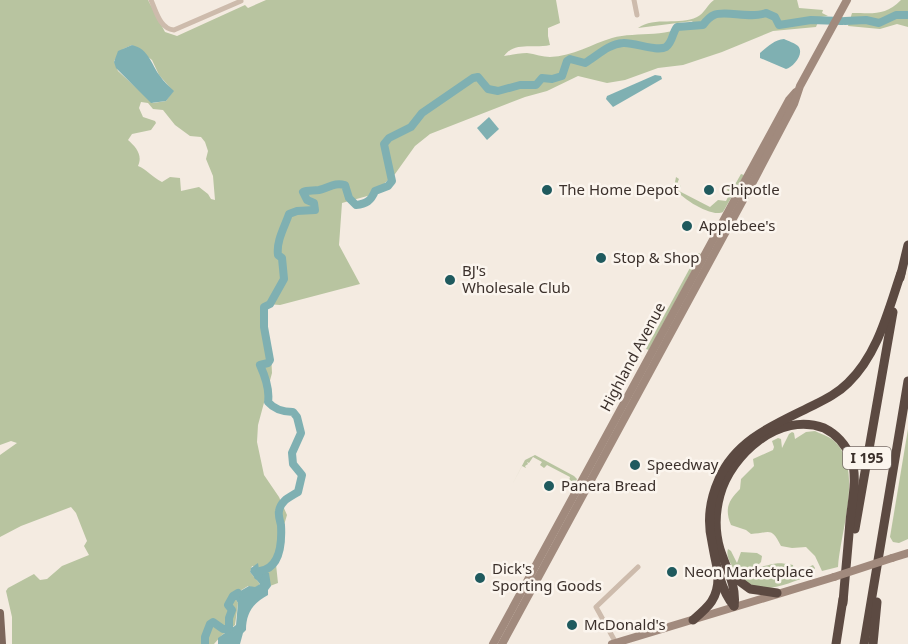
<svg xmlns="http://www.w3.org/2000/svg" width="908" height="644" font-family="'Noto Sans',sans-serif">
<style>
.green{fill:#b8c4a0;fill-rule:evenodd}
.water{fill:#7fb0b2}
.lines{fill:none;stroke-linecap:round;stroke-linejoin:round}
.river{stroke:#7fb0b2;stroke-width:8}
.minor{stroke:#cdbbac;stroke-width:5}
.secondary{stroke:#a18a7d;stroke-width:8}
.primary{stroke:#7d675c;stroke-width:8}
.motorway{stroke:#5c4a42;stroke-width:9}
.secondary-bridge{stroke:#a18a7d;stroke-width:8}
.poi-dot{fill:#1f5a5e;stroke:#fbf5ee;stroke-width:2}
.labels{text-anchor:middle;stroke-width:5;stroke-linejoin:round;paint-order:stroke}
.shield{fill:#fbf5ee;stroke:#756b66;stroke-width:1.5}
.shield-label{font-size:14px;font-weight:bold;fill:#3b302b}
.poi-label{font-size:15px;fill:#3b302b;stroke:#fbf5ee;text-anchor:start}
.street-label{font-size:15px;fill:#3b302b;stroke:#fbf5ee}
</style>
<rect width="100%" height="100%" fill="#f4ebe1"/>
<g class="green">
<path d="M0,0H148L165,32L177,36L245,5L248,8L266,0H556L560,23L548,28V36L550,45C534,49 515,41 504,56C512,55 520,53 527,53C535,54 543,57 550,57C573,56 592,44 612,38C637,31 672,39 693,21L638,28C655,16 679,26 697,17C704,14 707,5 714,0H797L799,8L823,10L822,13L828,16L820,17L816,27L773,31L722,52L683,65L658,68L625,80L607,83L578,76L547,91L525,97L430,134L415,146L395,174L371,195L342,203L339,245L360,284L280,305L267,304L261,328L271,353L272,373L258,425L257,442L264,475L279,497L287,515L275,555L278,583L270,586C268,573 266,569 252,566L250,572L260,584L255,588L248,586L230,597V600H236L238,603L235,625L222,635L214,644H12V617L6,591L8,588L34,574L40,580L47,579L62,566L89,555L84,546L87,541L76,513L71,507L21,526L0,537V455L17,443L11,441L0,445ZM132,45L152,60L159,75L173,91L166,101L153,103L118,71L114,61L123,49ZM141,102L148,103L153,109L163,110L175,125L190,136L201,137L205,142L208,151L206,159L213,176L215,200L211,199L208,194L199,187L181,191L180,178L170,177L162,182C152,177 146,169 138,166C143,155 136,147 128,140L132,134L151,130L156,123L155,121L143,117L139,108Z"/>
<path d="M901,0H908V27L897,24L880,29L848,26L852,13C874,13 885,16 901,0Z"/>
<path d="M741,174L744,175L723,212C712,218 680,198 674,187L676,177L679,179L677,184L681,186L679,191L710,207L718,200L726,201L730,193L727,190L729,187L733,188Z"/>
<path d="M698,253L701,254L649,350L646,349Z"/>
<path d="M908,429V539L899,543L893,542L890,537Z"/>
<path d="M815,431C823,435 832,437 838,445C862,475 840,533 838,567L822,571L815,556L806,547L792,548L781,546C771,526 770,533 751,534L746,530L731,525C724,508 729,500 740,489L741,479L754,466L753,459L773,450L774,447L772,441L778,438L781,439L782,448L789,434L792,432L794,433L795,439L806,432Z"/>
<path d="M535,455L574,476L577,479L574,486L569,481L570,477L547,465L544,468L540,465L542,462L533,457L529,463L527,462L528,464L525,466L526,468L522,466L512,485L525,460Z"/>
<path d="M728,549L731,551L737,563L741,552L757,553L762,556L761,562L757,566L760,567C778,563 776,562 793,565L794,571L797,572L813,565L815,568L811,575C789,583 758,599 741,577C738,573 734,571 732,566C729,560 726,555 728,549Z"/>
</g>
<g class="water">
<path d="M784,39C788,41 795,43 798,46C805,54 793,67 786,69L760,58V53C767,47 774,40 784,39Z"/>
<path d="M132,45C149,49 151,64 160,76C164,82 169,86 174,91L166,101L151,103L116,68L114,62L118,51Z"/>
<path d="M655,75L661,76L662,79L613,107L606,99L607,96Z"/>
<path d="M489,117L499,129L487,140L477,128Z"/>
<path d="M258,563L259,569L269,573L271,586L268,590V595C253,603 246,613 246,630L243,633L240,644H218V638L236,625L238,603L236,600H229L230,597L249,586L255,587L260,584L250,572L251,568Z"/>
</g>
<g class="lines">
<g class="river">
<path d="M845,21L866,20L879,23L896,15H908"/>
<path d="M258,576L260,571C280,568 282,543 281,525C280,521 278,515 279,511C281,500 290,497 298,492L302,475L293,464L292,453L301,433L297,417L293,412C284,412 274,409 268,402C270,389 265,376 260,365L268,363L270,360L264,327V307L270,304L284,279L282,258L278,255C276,241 285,226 289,214L297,211L315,210L314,203L307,200L303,192C308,190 313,191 319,190C329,188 334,182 345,185L349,198L356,205C366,204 371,201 375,191L388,186L392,181L384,144L389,138L411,127L422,113L473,78L478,77L488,89L498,91L520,85H536L542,78L552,79L562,76L567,61L570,59L585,63C597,56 608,44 623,43C634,42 657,52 666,47C673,42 672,33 677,27L703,25C706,21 709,17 714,15C725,10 750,19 766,13L775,17L779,25L811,20L841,21"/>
<path d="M205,644V637L210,624L213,622L223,629H229V618L232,610L228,605L233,596L238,593"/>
</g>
<g class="minor">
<path d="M151,0C156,11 160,29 174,30L241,1L240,0"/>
<path d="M634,0L637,15"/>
<path d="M616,643L596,607L638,567"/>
</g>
<g class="secondary">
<path d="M892,558L908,553"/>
<path d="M493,644L789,100L796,92"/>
<path d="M502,644L755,178L794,104L800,86L847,0"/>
<path d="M612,644L834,577"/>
</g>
<path class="primary" d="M0,613L2,644"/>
<g class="motorway">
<path d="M900,278L908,245"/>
<path d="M855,529L893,312"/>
<path d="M731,575L750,589L777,593"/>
<path d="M734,606C737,586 726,568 720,549C715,532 715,513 720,495C731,455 779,411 824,428C836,434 846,445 851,458C858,477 852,501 850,521C848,548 845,576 843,603"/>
<path d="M734,606C720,589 716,564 712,542C707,521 710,499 719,479C736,439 776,424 814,405C826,399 838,393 848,383C878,354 888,311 901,273"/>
<path d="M693,620C708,607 718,599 718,578"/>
<path d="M836,644L843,599"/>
<path d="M864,644L908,381"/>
<path d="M873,644L877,602"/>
</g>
<path class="secondary-bridge" d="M834,577L892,558"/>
</g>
<g class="poi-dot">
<circle cx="547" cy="190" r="6"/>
<circle cx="709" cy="190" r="6"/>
<circle cx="687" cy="226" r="6"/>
<circle cx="601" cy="258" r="6"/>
<circle cx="450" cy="280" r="6"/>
<circle cx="635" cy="465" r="6"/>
<circle cx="549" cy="486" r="6"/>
<circle cx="672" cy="572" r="6"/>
<circle cx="480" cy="578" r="6"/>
<circle cx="572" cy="625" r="6"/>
</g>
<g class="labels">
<rect class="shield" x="843" y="447" width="48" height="22" rx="4.5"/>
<g class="shield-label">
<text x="867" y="463">I 195</text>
</g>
<g class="poi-label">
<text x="559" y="195">The Home Depot</text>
<text x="721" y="195">Chipotle</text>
<text x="699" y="231">Applebee's</text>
<text x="613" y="263">Stop &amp; Shop</text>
<text x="462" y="276">BJ's<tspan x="462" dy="17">Wholesale Club</tspan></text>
<text x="647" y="470">Speedway</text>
<text x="561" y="491">Panera Bread</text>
<text x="492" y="574">Dick's<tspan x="492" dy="17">Sporting Goods</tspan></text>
<text x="684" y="577">Neon Marketplace</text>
<text x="584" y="630">McDonald's</text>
</g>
<g class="street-label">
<text transform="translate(633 357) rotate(-62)" y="5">Highland Avenue</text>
</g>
</g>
</svg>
